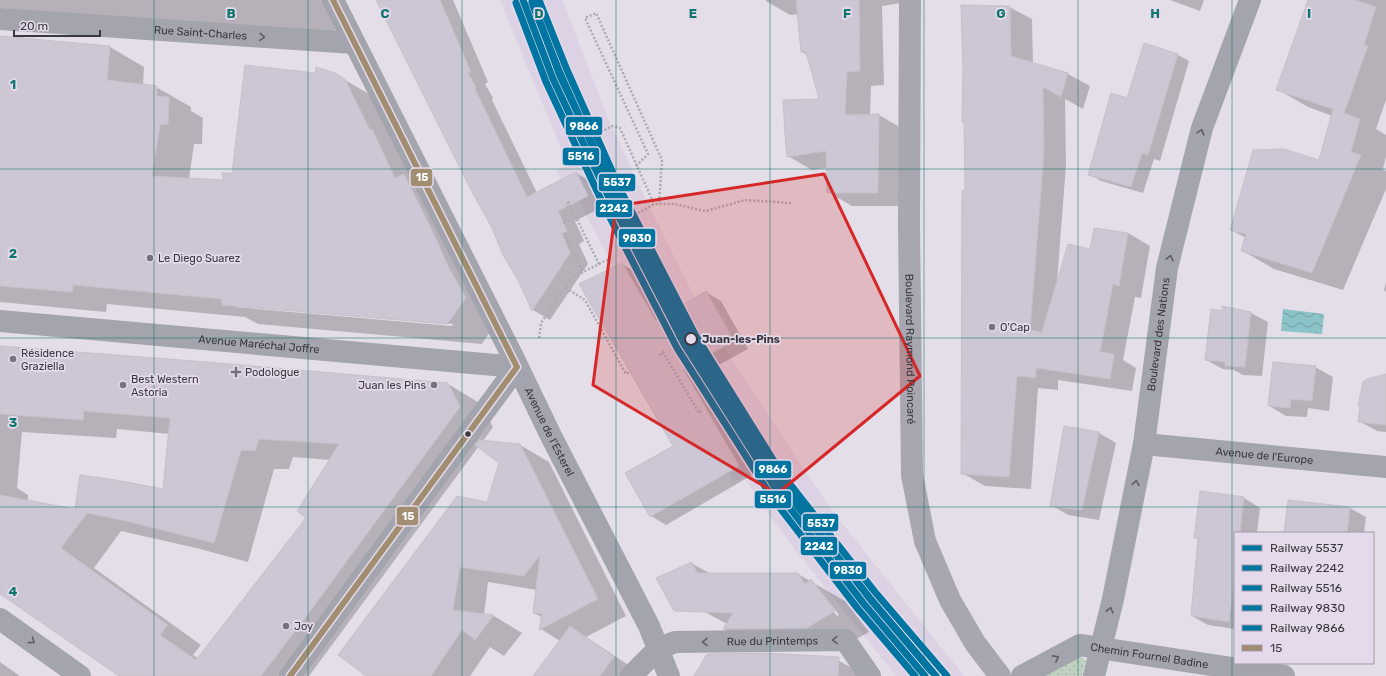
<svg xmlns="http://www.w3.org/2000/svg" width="1386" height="676" font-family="Rubik,sans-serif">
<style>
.built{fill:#ddd2e3}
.grass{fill:url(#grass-dots)}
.water{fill:url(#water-waves)}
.shadow{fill:#0003;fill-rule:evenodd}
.building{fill:#cdc6d4;stroke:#c5c1c9;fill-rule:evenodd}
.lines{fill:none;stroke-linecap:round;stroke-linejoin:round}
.path{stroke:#acabb2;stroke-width:2.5;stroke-dasharray:2 2;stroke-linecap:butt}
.minor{stroke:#a3a4ad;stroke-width:22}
.major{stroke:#a8a7b1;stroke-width:22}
.bus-1-casing{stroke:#e5daec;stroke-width:9}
.bus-1{stroke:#a18e71;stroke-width:6}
.rail-1-casing{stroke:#e5daec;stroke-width:10}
.rail-2-casing{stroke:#e5daec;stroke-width:10}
.rail-3-casing{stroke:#e5daec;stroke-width:10}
.rail-4-casing{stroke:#e5daec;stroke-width:10}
.rail-5-casing{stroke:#e5daec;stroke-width:10}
.rail-1{stroke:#0075a1;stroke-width:7}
.rail-2{stroke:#0075a1;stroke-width:7}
.rail-3{stroke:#0075a1;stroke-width:7}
.rail-4{stroke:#0075a1;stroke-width:7}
.rail-5{stroke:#0075a1;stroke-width:7}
.oneway{stroke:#5f5d65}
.marked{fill:#d62828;fill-opacity:0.2;stroke:#d62828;stroke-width:3;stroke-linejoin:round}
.grid{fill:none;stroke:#0f766e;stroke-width:1;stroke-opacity:0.55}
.poi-dot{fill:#76717a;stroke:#e5daec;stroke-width:1.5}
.stop-dot{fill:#e5daec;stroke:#3b373e;stroke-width:2}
.bus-dot{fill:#3b373e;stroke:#e5daec;stroke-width:1.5}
.labels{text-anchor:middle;stroke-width:3.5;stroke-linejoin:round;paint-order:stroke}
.street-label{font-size:11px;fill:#3b373e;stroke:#e5daec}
.poi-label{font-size:11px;fill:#3b373e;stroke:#e5daec;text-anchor:start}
.stop-label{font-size:11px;font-weight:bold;fill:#3b373e;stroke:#e5daec;text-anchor:start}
.grid-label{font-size:13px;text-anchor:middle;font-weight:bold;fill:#0f766e;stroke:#e5daec;stroke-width:3.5;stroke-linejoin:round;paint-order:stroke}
.line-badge{stroke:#e5daec;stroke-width:1.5}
.badge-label{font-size:11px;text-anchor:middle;font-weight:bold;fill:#fff}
</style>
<defs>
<pattern id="grass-dots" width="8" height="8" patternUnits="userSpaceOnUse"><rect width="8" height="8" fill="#c0d1c1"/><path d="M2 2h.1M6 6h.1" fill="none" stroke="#a6b4a7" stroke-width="1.8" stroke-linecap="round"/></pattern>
<pattern id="water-waves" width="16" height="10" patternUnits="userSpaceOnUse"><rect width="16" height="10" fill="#8cc3c8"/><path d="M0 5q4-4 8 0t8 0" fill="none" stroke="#749fa4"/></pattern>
</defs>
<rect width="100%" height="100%" fill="#e4dee8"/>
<path class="built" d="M501,0H562L609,120L649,206L695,298L706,291L734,341L724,347L806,473L838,518L964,676H896L800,556L763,506L744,477L734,482L613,267L579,201L573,203L556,170L568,165L507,18Z"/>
<path class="grass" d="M1076,655L1086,660L1082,676H1042Z"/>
<path class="water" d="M1283,309L1324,314L1322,334L1281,331Z"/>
<g class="shadow">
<path d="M0,0H328L338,22L332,38L0,8Z"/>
<path d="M377,0H453L488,82L485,84L493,98L492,100L537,193L576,173L594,183L605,206L575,221L584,241L579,244L588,264L550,320L533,310L493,228Z"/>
<path d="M766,0H902V3L882,6L884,85L871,86L870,115H879L903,129L902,206H852L828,192L827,168L812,170L788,156L820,99L807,55L802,52L798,14L790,15L766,1Z"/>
<path d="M1170,0H1204L1200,11Z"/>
<path d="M1309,0H1386V100L1376,129L1386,135V156L1383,169L1386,171V189L1343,290L1274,269L1243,251L1246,238L1231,230L1320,162L1332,116L1308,107L1277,89Z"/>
<path d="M1009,7L1032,19L1033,63L1068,74L1090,86L1083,109L1065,99L1066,165L1057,282L1091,250L1128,233L1150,246L1141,298L1135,297L1123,360L1136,368L1132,391L1058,380V390L1038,388L1031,489L985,486L962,473L966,191Z"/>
<path d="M0,38L110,47L144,67L143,85L156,87L191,107V111L203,118L202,144H194L189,179L224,181L233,174L316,74H335L379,100L499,318L482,344L258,324L245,317L107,304L106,312L0,302ZM233,305L453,324L452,326L235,307Z"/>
<path d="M1178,55L1189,61L1160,161L1154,159L1143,193L1101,181L1089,174L1127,99Z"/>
<path d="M622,264L637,273L663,318L706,292L721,301L748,349L697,377L754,474L666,525L651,516L626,474L674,446Z"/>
<path d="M1386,282V292L1384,290Z"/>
<path d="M1223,312L1251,313L1268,322L1262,376L1243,375L1234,370L1223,369L1206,360Z"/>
<path d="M0,347L448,384L481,404L493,427L483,441L520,445L549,462L626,616L586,637L642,674L640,676H534L560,641L541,629L543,618L534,613L537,590L488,582L484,615L494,616L522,633L504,656L490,647L470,676H368L488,503L500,462L479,446L309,676H121L0,592ZM117,429L170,434L164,490L76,511L28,501V495L17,488L22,432L116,438ZM293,457L330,460L308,518L199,659L193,655L201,645L94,568L121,531L196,548L248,562L274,469H289Z"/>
<path d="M1315,367L1333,377L1329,411L1308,408L1307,417L1286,416L1269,406Z"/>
<path d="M1386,375V432L1377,431L1359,421Z"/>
<path d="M1099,433L1116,443L1099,520L1068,515L1051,505Z"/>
<path d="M1244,498L1260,508L1257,533H1235V629L1208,625L1192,616L1199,540L1195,537Z"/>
<path d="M1350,508L1366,517L1364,533H1285Z"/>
<path d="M691,563L711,574H798L845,601L869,632L842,647L758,648L724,629L727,624L703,611ZM819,593H822L839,615L837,616Z"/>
<path d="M834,658L861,673L863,676H698Z"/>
<path d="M0,662L20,676H0Z"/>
</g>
<g class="building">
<path d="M376,0H440L471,72L468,73L476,87L475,89L527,197L576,172L588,196L558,211L567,231L562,234L570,253L532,311L518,280L503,255L492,228L469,186Z"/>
<path d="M796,0H859L860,71L847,72L845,115L879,114L878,193H827L826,151L787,157L785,134L783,100L819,99L806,52H801Z"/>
<path d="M1308,0H1355L1376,7L1364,45L1368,46L1344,113L1360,119L1351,152L1361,155L1312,273L1241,251L1246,234L1230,230L1253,150L1284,149L1319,160L1333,109L1276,90Z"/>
<path d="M961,5L1010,6L1011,56L1068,73L1061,97L1043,87L1044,152L1030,330L1042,332L1068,244L1090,249L1094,228L1128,233L1119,286L1113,284L1100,352L1114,354L1110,379L1036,368V378L1017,376L1009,477L961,474L962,191L965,190L964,122H962L963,69Z"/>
<path d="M0,36L110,46L107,80L157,86V96L169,97L168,124L160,125L152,176L223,180L222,173H232L245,65L315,73L316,67L335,73L345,79L370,130L372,129L395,178L404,174L433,232L449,268L466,298L447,324L222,305V299L73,285L72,292L0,286Z"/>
<path d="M1144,43L1178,54L1148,155L1142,153L1131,187L1088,175L1111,93L1127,98Z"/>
<path d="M622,263L656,321L706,291L734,341L683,369L739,466L650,517L625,473L673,446L579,284Z"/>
<path d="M1222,306L1251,312L1245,367L1225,366V362L1205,360L1211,309L1222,311Z"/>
<path d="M0,346L207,362L448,383L460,407L308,614L261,676H119L0,594V495L75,509L80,475L116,480L163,489L170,418L84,411L83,420L0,414ZM259,439L339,444L297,511L306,518L196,660L160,635L168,625L61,548L87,513L126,521L214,543L241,450L255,451Z"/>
<path d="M1273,362L1316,366L1312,401L1291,399L1290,408L1268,406Z"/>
<path d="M1386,374V425L1358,422L1360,406H1358L1363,382L1367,379Z"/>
<path d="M1064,426L1099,432L1082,510L1050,506Z"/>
<path d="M479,440L520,444L598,599L539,630L542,614L533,613L540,555L524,576L460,567L453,610L494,615L475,640L462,630L431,676H366L338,655L457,496L487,502L499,463L475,445Z"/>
<path d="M1200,491L1244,497L1240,533H1235V574L1229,622L1191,616L1198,538H1194Z"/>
<path d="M1288,500L1350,507L1347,533H1284Z"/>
<path d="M692,562L697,573H798L805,584L811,579L835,611L807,628L723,629L733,613L674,611L656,578Z"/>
<path d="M570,626L614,657L600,676H533Z"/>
<path d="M765,653L839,657L838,676H694L707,654Z"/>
</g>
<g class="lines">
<g class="path">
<path d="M601,132L612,126L620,128L654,204"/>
<path d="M636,166L648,154L585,18L596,13L662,160L659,204"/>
<path d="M638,213L654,204H675L699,210L706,211L745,200L791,203"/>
<path d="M564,224L568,202"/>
<path d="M564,233L583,272"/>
<path d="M599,264L609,259"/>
<path d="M566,288L585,300L626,374L630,372"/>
<path d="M539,338L541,323L573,277L599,264L568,201"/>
<path d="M660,355L663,352L699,413L702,411"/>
</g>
<g class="minor">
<path id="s1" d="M333,0L514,359L551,436L649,626L669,676"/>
<path id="s2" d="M0,19L354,43"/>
<path id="s3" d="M0,321L517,367"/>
<path id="s4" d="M1144,444L1386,467"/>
<path d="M0,619L80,676"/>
<path d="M290,676L517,367"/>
<path id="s5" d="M631,676L658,649L675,642L845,640L870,676"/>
<path id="s6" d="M1022,676L1080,645L1284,676"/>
<path id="s7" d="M1094,676L1113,599L1144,444L1167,268L1202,128L1250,0"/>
</g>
<path class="major" id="s8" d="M910,0L909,226L912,475L925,541L950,600L975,643L1000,676"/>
<defs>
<path id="bus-1" d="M290,676L517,367L333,0"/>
</defs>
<use href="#bus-1" class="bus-1-casing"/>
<use href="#bus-1" class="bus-1"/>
<defs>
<path id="rail-1" d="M539,0L567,70L620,189L696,336L782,474L875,592L947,676"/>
<path id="rail-2" d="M523,0L553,79L611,202L684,344L779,494L864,604L925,676"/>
<path id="rail-3" d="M516,3L546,82L604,206L677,348L773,499L858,609L915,676"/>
<path id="rail-4" d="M532,3L560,73L613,192L689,340L776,479L869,597L936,676"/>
<path id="rail-5" d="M532,0L560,76L618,198L691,340L786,489L870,599L931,671"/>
</defs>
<use href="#rail-1" class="rail-1-casing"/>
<use href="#rail-2" class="rail-2-casing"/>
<use href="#rail-3" class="rail-3-casing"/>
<use href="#rail-4" class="rail-4-casing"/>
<use href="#rail-5" class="rail-5-casing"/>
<use href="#rail-1" class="rail-1"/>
<use href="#rail-2" class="rail-2"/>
<use href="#rail-3" class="rail-3"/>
<use href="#rail-4" class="rail-4"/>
<use href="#rail-5" class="rail-5"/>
</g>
<defs><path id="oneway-chevron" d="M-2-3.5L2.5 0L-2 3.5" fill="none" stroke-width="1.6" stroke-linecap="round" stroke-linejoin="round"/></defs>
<g class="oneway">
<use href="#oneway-chevron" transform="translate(262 37) rotate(4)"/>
<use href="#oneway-chevron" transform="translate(1201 132) rotate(-74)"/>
<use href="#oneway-chevron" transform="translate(1170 258) rotate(-76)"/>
<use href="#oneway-chevron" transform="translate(1136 483) rotate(-79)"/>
<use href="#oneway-chevron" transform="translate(1110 610) rotate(-76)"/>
<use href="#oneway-chevron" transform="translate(835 640) rotate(179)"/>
<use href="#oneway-chevron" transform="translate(32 641) rotate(36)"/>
<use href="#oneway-chevron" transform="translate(705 642) rotate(179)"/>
<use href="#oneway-chevron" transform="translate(1056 658) rotate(-28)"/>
</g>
<path class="marked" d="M824,174L920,376L777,494L593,385L616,206Z"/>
<path class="grid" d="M154,0V676M308,0V676M462,0V676M616,0V676M770,0V676M924,0V676M1078,0V676M1232,0V676M0,169H1386M0,338H1386M0,507H1386"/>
<g class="poi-dot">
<circle cx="150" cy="258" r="4"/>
<circle cx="992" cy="327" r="4"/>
<circle cx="13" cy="359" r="4"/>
<path d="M234 366h4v4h4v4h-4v4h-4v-4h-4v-4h4z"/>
<circle cx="123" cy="385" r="4"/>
<circle cx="434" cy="385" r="4"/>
<circle cx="286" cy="626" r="4"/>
</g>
<circle class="stop-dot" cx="691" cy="339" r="6"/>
<circle class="bus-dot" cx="468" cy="434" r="3.5"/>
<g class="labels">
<g class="street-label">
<text dy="4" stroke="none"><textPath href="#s2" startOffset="201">Rue Saint-Charles</textPath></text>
<text dy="4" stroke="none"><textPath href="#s7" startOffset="348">Boulevard des Nations</textPath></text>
<text dy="4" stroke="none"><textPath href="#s3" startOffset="260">Avenue Maréchal Joffre</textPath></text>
<text dy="4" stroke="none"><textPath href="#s8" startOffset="349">Boulevard Raymond Poincaré</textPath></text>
<text dy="4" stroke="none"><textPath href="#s1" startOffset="483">Avenue de l'Esterel</textPath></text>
<text dy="4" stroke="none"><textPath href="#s4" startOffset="121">Avenue de l'Europe</textPath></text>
<text dy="4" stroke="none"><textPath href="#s5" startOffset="154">Rue du Printemps</textPath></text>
<text dy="4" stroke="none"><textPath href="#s6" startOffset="136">Chemin Fournel Badine</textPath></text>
</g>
<g class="poi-label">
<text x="158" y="262">Le Diego Suarez</text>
<text x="1000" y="331">O'Cap</text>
<text x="21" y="357">Résidence<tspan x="21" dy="13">Graziella</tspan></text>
<text x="245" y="376">Podologue</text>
<text x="131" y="383">Best Western<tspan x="131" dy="13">Astoria</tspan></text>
<text x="426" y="389" text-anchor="end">Juan les Pins</text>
<text x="294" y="630">Joy</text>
</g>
<g class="stop-label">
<text x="702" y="343">Juan-les-Pins</text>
</g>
</g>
<g class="grid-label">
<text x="231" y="18">B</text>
<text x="385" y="18">C</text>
<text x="539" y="18">D</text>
<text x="693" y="18">E</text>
<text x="847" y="18">F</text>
<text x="1001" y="18">G</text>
<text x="1155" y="18">H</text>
<text x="1309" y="18">I</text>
<text x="13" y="89">1</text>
<text x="13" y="258">2</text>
<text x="13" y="427">3</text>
<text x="13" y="596">4</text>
</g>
<g class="line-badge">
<rect x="565" y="116" width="38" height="20" rx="4" fill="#0075a1"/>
<rect x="562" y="147" width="38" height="19" rx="4" fill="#0075a1"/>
<rect x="410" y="168" width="23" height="19" rx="4" fill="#a18e71"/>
<rect x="598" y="173" width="38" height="19" rx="4" fill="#0075a1"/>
<rect x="595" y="199" width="38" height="19" rx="4" fill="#0075a1"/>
<rect x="618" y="228" width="38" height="20" rx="4" fill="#0075a1"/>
<rect x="754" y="460" width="38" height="19" rx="4" fill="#0075a1"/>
<rect x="754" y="490" width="38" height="19" rx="4" fill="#0075a1"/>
<rect x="396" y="506" width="23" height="20" rx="4" fill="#a18e71"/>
<rect x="802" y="513" width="37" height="19" rx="4" fill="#0075a1"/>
<rect x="800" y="536" width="38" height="20" rx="4" fill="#0075a1"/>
<rect x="829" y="561" width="38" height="19" rx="4" fill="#0075a1"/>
</g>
<g class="badge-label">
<text x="584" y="130">9866</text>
<text x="581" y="160">5516</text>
<text x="422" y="181">15</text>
<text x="617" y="186">5537</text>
<text x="614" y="212">2242</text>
<text x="637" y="242">9830</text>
<text x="773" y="473">9866</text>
<text x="773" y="503">5516</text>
<text x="408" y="520">15</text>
<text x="821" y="527">5537</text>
<text x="819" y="550">2242</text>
<text x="848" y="574">9830</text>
</g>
<rect x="1234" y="532" width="140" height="132" fill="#e5daec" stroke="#a199a6"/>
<rect x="1242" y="545" width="20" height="6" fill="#0075a1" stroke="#a199a6"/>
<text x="1270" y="552" font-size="12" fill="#3b373e">Railway 5537</text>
<rect x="1242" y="565" width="20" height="6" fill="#0075a1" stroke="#a199a6"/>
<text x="1270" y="572" font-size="12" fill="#3b373e">Railway 2242</text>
<rect x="1242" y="585" width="20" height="6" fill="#0075a1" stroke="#a199a6"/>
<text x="1270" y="592" font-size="12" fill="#3b373e">Railway 5516</text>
<rect x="1242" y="605" width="20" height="6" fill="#0075a1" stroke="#a199a6"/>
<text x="1270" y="612" font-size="12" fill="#3b373e">Railway 9830</text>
<rect x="1242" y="625" width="20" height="6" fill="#0075a1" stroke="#a199a6"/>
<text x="1270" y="632" font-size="12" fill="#3b373e">Railway 9866</text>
<rect x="1242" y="645" width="20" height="6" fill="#a18e71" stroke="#a199a6"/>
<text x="1270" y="652" font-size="12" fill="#3b373e">15</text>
<path d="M14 30v6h86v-6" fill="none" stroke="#3b373e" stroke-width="2"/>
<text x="20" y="30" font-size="12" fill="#3b373e" stroke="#e5daec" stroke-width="3" paint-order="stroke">20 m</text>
</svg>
